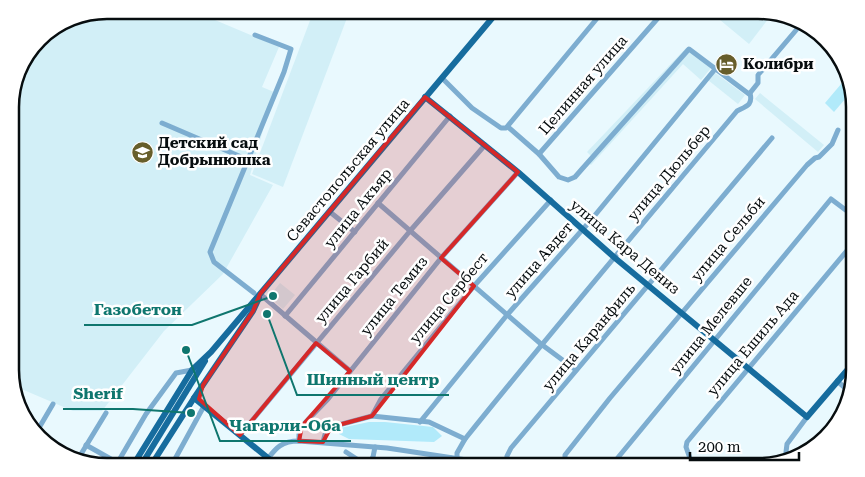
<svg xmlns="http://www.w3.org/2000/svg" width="865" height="477" font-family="'Roboto Serif',serif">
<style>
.built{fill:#d2eff7}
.green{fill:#b1eafa}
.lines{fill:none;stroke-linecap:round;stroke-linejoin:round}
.minor{stroke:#7dadd0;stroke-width:5}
.major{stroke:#166c9e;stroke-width:6}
.marked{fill:#d62828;fill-opacity:0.2;stroke:#d62828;stroke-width:4;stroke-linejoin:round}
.labels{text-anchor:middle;stroke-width:5;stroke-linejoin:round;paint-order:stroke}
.poi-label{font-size:15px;font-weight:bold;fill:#070d0f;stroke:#fff;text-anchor:start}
.street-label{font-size:15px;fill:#070d0f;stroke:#fff}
.rim{fill:none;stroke:#070d0f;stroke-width:2.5}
.leader{fill:none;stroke:#0f766e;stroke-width:2}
.callout-dot{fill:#0f766e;stroke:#fff;stroke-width:2}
.callout-label{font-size:16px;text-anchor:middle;font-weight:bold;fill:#0f766e;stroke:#fff;stroke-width:5;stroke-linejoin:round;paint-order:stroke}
</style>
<rect width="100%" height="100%" fill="#e9f9fe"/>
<g class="built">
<path d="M107,10H202L216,15L215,20L279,47L262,87L274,92L250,175L273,185L223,274L164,331L102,411H73L12,385L11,383V94L43,34Z"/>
<path d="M314,10H350L283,187L252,174Z"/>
<path d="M708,10H759L772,14L749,44Z"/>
<path d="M686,48L711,68L701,80L683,64L591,165L586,161L591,156L587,152Z"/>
<path d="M714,72L745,95L738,104L708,80Z"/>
<path d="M760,93L824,145L818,152L755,99Z"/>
<path d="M280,283L295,295L283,309L269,297Z"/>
</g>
<g class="green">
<path d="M847,77L852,91L834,112L825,103Z"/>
<path d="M369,422H385L433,427L442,436L434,442L349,439L339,434L340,428Z"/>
</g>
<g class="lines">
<g class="minor">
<path d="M442,78L472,108L501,128H506L604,10"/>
<path d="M162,123L246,159"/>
<path d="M508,127L539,154L559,177L568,180L575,177L582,169L689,49L749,94L750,93"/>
<path d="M539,154L665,10"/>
<path d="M378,203L541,344L576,370"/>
<path d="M330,212L355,232"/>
<path d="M254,293L214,262L210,252L284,72L291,49L255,35"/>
<path d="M260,294L350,371"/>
<path d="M285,316L450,116"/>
<path d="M837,381L850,392"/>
<path d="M372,416L381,399L474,286L551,200"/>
<path d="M420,422L507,315L591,220L716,68"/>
<path d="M36,433L53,404"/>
<path d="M240,435L410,231L485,145"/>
<path d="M299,441V431L302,426L328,399L441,258L518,172"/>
<path d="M323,442L326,431L331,427L372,416L429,422L465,439"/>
<path d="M86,445L118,463"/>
<path d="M346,452L369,467"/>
<path d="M451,458V467"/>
<path d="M78,459L106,413"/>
<path d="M457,459V453L465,439C554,328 646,220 737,111C747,106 753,105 750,93L758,83V75L803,22"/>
<path d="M785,460L787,444L807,417"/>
<path d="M565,461V455L610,398L790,185L807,165L815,158L819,157L832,144L838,130"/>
<path d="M506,463L507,456L511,448L772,138"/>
<path d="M367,465L373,457L375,447"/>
<path d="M611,466L831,199L855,217"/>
<path d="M115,467L146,414L176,373L192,370"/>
<path d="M180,467L175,459L204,406"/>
<path d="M261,467C274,452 277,441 299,441L387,448L480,462L536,464L580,461L612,467"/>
<path d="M693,467L686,447L687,442L855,241"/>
<path d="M718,467L746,465L765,467"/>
</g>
<g class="major">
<path d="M425,97L518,172L615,258L807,417L855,361"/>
<path d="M259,298L253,311L194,398L279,467"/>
<path d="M132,467L192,370L211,352L260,294L499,10"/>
<path d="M140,467L205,361"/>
<path d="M150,467L194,398"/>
</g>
</g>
<path class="marked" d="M425,97L518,172L441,258L474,286L372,416L331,427L323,442L299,441L302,426L350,371L316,343L240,435L199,399L203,385L253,311L260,294Z"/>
<defs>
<symbol id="hotel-disc" viewBox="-11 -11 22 22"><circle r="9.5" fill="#675e2b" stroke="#fff"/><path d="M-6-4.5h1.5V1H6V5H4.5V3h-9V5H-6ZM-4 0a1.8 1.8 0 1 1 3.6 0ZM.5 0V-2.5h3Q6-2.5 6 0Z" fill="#fff"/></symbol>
<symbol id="school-disc" viewBox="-11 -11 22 22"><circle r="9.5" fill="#675e2b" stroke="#fff"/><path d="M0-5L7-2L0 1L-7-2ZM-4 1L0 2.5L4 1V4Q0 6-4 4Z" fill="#fff"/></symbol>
</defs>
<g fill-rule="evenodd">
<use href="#hotel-disc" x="714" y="52" width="25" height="25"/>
<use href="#school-disc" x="130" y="140" width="25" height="25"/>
</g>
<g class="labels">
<g class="poi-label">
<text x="743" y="69">Колибри</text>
<text x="158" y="148">Детский сад<tspan x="158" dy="17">Добрынюшка</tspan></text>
</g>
<g class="street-label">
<text transform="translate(583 85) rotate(-49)" y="5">Целинная улица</text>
<text transform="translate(348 170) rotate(-50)" y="5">Севастопольская улица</text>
<text transform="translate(669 173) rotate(-50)" y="5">улица Дюльбер</text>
<text transform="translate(358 208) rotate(-51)" y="5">улица Акъяр</text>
<text transform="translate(728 239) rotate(-50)" y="5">улица Сельби</text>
<text transform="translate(625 247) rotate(40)" y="5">улица Кара Дениз</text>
<text transform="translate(539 260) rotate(-49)" y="5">улица Авдет</text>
<text transform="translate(352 281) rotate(-50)" y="5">улица Гарбий</text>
<text transform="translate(394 296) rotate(-51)" y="5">улица Темиз</text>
<text transform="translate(449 298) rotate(-50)" y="5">улица Сербест</text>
<text transform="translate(711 325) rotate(-51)" y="5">улица Мелевше</text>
<text transform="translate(589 337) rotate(-50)" y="5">улица Каранфиль</text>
<text transform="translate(753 343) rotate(-50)" y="5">улица Ешиль Ада</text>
</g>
</g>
<path d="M0 0H865V477H0ZM107 19H758A88 88 0 0 1 846 107V370A88 88 0 0 1 758 458H107A88 88 0 0 1 19 370V107A88 88 0 0 1 107 19Z" fill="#fff" fill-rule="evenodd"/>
<path class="rim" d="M107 19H758A88 88 0 0 1 846 107V370A88 88 0 0 1 758 458H107A88 88 0 0 1 19 370V107A88 88 0 0 1 107 19Z"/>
<path class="leader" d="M273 296L192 325H84M267 314L297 395H449M191 413L133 409H63M186 350L220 441H351"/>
<g class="callout-dot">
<circle cx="273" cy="296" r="5"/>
<circle cx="267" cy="314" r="5"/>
<circle cx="191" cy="413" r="5"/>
<circle cx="186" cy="350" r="5"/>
</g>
<g class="callout-label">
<text x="138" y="315">Газобетон</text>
<text x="373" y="385">Шинный центр</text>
<text x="98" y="399">Sherif</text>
<text x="285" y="431">Чагарли-Оба</text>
</g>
<path d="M690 452v8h109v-8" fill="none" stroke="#070d0f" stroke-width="2.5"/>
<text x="698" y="452" font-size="15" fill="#070d0f" stroke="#ffffff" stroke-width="4" paint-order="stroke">200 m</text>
</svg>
